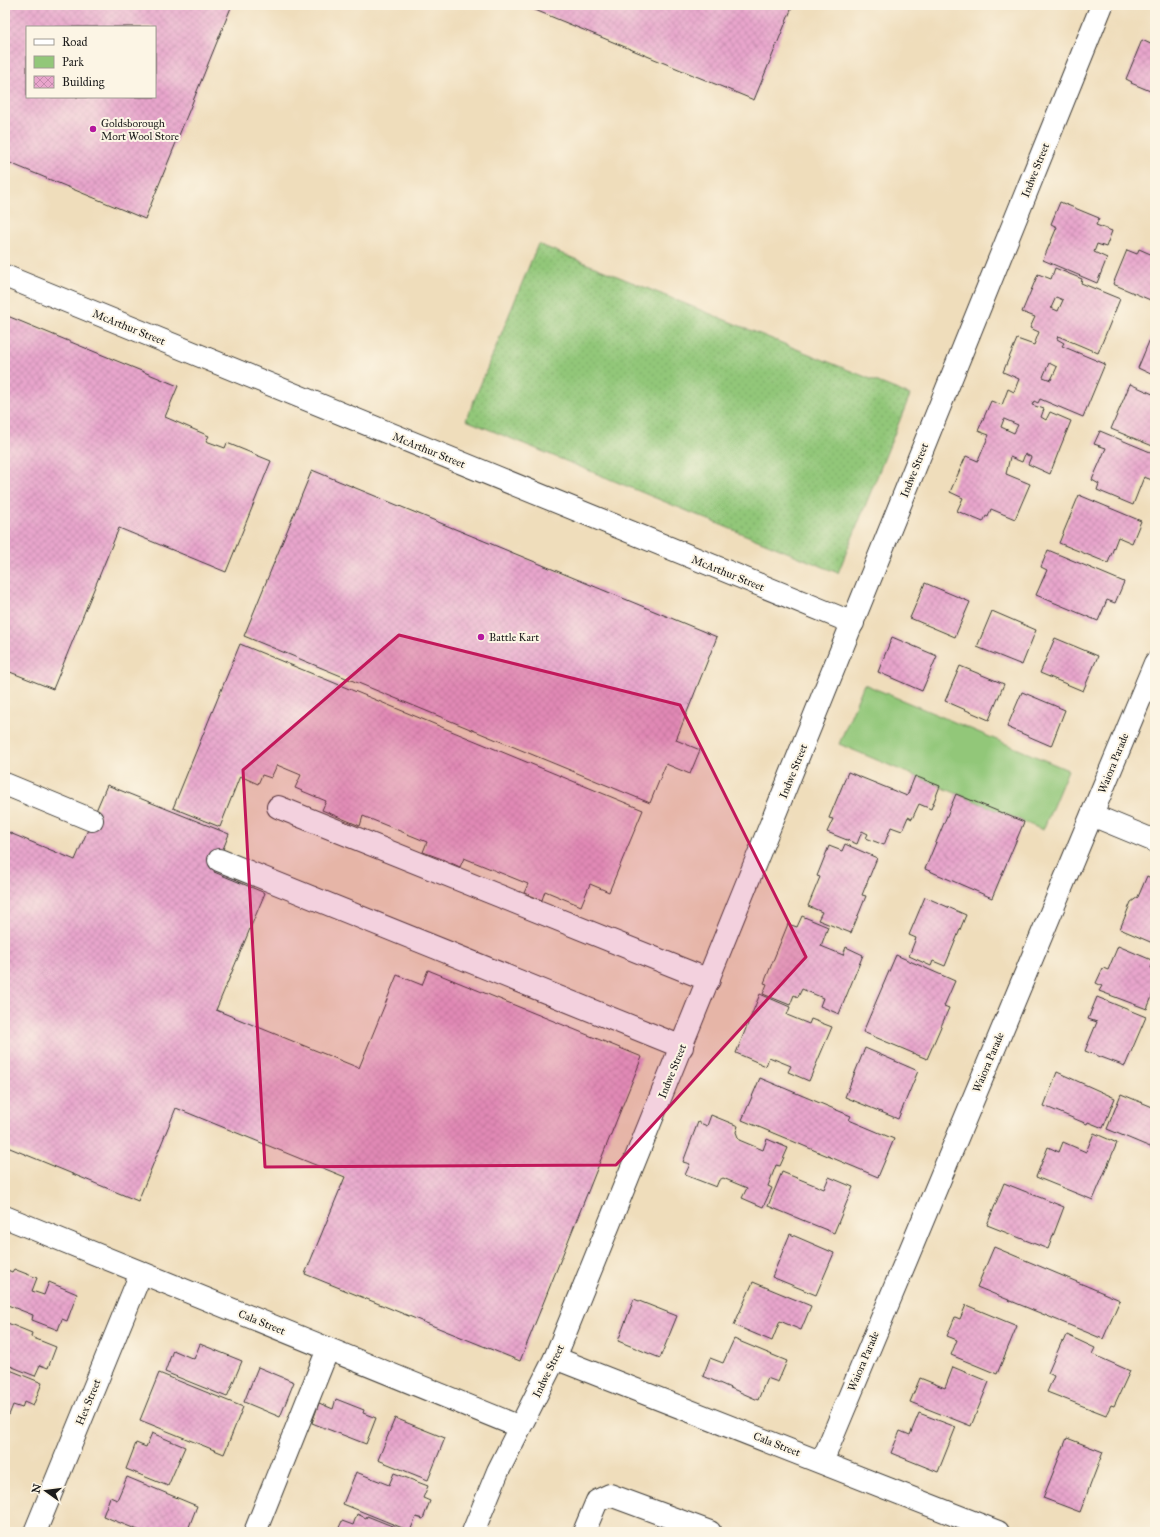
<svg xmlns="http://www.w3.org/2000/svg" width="1160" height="1537" font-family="'IM FELL Great Primer',serif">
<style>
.grass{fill:url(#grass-dots);stroke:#57724a}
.park{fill:#92c779;stroke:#57724a}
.building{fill:url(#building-cross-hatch);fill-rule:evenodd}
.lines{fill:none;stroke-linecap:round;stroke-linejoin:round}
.minor-casing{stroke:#3c3934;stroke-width:24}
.minor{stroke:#fff;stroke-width:22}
.marked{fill:#c2185b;fill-opacity:0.2;stroke:#c2185b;stroke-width:3;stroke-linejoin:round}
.poi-dot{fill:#b5179e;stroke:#fcf5e5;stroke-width:1.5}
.labels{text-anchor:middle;stroke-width:4;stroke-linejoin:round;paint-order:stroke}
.poi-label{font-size:11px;fill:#1c1c1c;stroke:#fcf5e5;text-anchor:start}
.street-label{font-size:11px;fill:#1c1c1c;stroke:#fcf5e5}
</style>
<defs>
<pattern id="grass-dots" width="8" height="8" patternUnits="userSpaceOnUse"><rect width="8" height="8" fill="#92c779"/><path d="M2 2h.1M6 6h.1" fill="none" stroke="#7daa68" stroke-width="1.8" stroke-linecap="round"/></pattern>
<pattern id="building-cross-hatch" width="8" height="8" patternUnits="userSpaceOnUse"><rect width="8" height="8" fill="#e8a5cc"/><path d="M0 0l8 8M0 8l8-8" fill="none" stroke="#c68daf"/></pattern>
</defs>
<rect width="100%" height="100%" fill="#fcf5e5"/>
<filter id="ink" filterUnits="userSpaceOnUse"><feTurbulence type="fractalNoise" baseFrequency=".025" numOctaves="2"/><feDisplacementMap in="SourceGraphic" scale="8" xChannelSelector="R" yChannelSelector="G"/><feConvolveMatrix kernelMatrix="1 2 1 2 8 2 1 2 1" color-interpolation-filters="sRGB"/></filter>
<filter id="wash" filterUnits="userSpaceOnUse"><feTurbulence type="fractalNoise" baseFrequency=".012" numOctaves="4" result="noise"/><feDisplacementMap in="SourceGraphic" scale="16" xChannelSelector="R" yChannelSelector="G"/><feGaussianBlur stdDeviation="0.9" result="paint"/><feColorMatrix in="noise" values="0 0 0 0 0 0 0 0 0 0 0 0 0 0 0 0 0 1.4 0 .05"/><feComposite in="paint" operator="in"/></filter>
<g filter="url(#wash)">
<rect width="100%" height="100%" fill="#efddbb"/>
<path class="grass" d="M538,244L910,395L838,573L466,420Z"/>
<path class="park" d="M864,684L1068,770L1043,830L839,744Z"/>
<g id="blocks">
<g class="building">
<path d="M5,5H232L145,219L5,161ZM27,27H155V97H27Z"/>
<path d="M523,5H793L754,100Z"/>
<path d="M1142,40L1155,46V93L1131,83L1132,82L1126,79Z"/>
<path d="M1060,202L1099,218L1096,225L1112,231L1106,247L1097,244L1094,252L1107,258L1097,283L1043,260L1057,227L1051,224Z"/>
<path d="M1139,249L1155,256V302L1113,284L1127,250L1137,254Z"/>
<path d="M1055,268L1082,279L1081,283L1120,299L1098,353L1058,336L1057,339L1064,343L1062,346L1105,364L1083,417L1040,399L1038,403L1034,401L1032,405L1044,409L1041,417L1046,420L1050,412L1071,421L1060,448L1050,474L1028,464L1031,457L1025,454L1022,462L1010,457L1006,474L1030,484L1015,519L991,509L988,517L986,516L983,522L957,511L963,498L950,492L966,456L978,461L989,435L978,431L991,401L1002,405L1008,389L1014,392L1019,379L1003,372L1017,339L1034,345L1039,332L1030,328L1035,317L1022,312L1038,274L1051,279ZM1056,297L1063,300L1058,311L1051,308ZM1049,363L1057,367L1051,380L1043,377ZM1004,419L1018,425L1014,433L1001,427Z"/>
<path d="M5,315L178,386L165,417L209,436L206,441L225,448L227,443L271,461L226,572L119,528L53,689L5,670Z"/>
<path d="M1155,327V376L1138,368Z"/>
<path d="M1130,384L1155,395V447L1111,429Z"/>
<path d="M1100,431L1155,454V472L1152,480L1144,477L1133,505L1097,490L1099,484L1092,480L1106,448L1094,444Z"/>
<path d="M312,470L717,637L676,740L700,750L690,774L666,764L650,803L244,636Z"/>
<path d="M1079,495L1141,521L1132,543L1118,537L1108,563L1059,543Z"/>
<path d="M1048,550L1124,582L1115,603L1107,600L1098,621L1036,595L1047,570L1041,567Z"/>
<path d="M925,583L970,602L955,637L910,618Z"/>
<path d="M992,611L1036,630L1022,665L977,647Z"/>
<path d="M892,637L937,656L922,691L878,672Z"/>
<path d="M1055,638L1098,656L1083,691L1040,673Z"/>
<path d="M240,644L643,810L609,892L590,884L581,906L545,891L542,900L524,893L528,884L464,858L460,867L442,859L423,852L427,842L363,816L360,826L322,810L326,801L295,788L301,775L277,765L271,778L262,775L258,784L240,776L220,827L173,808Z"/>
<path d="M960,666L1004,684L989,720L945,701Z"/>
<path d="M1022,692L1065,710L1051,746L1007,727Z"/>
<path d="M848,772L907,796L915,776L940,786L931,809L919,804L912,819L908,817L902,831L891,827L884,845L866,838L868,834L862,831L857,844L827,832L833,819L829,818Z"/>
<path d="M107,785L229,834L214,872L265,893L216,1010L359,1068L397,975L422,985L428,970L642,1057L520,1361L305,1274L345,1177L176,1108L138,1201L5,1146V831L75,860Z"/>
<path d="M956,794L1024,822L992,898L925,869Z"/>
<path d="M845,844L877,858L862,895L866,896L851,933L818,920L822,912L808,906L820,877L817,876L829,846L842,851Z"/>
<path d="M1147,876L1155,880V944L1120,929L1131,902L1138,897Z"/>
<path d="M925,897L966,915L945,966L933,961L931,966L909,956L916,938L909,935Z"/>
<path d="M802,916L828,927L821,946L843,955L846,947L863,955L839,1014L820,1006L823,998L802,989L798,997L794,995L790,1005L763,994L767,984L764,983L788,924L797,927Z"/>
<path d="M1118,946L1154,961L1151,968L1155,970V989L1147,1009L1099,991L1102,986L1096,983L1103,968L1108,970Z"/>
<path d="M896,955L955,981L944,1006L949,1008L927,1059L863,1032Z"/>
<path d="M760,994L790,1007L787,1015L809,1024L811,1019L832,1027L809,1081L788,1072L791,1066L769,1057L766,1066L736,1053Z"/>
<path d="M1097,997L1146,1017L1125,1066L1085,1051L1097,1022L1088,1019Z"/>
<path d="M865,1048L918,1071L898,1119L845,1097Z"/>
<path d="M1057,1072L1115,1098L1103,1128L1088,1122L1087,1124L1044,1106Z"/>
<path d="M760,1078L851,1116L849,1120L894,1139L878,1177L742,1120Z"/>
<path d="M1121,1094L1155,1108V1149L1107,1129Z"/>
<path d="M711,1115L738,1126L736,1132L739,1140L763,1150L767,1139L788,1148L780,1166L776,1165L768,1186L772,1188L763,1207L742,1198L747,1188L723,1178L719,1180L716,1187L685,1175L690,1164L683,1162L698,1122L707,1126Z"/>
<path d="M1094,1133L1117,1143L1093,1200L1036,1177L1048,1147L1059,1152L1063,1142L1086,1152Z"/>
<path d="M782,1172L824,1189L829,1177L853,1187L834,1233L768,1206Z"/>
<path d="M1004,1183L1064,1207L1048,1249L987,1225Z"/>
<path d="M790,1234L834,1253L816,1295L772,1277Z"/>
<path d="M994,1247L1120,1300L1103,1339L977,1287Z"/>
<path d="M5,1269L12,1272L14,1269L37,1278L32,1291L44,1295L49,1282L77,1294L67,1321L62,1319L58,1330L32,1320L33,1315L5,1304Z"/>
<path d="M753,1282L811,1306L801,1330L780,1321L772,1341L734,1325Z"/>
<path d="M634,1299L677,1316L660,1358L618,1341Z"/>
<path d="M966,1305L1017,1326L997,1374L951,1355L957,1340L947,1336L955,1317L960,1319Z"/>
<path d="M5,1322L32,1333L31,1337L56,1347L48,1368L40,1365L35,1376L5,1364Z"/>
<path d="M1067,1335L1095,1348L1092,1354L1130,1371L1114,1406L1111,1405L1106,1415L1047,1392L1054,1376L1048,1373L1062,1341L1064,1342Z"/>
<path d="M734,1339L787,1361L778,1382L767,1378L758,1400L703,1376L710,1358L723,1363Z"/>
<path d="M200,1344L242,1361L227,1397L165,1372L173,1350L194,1359Z"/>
<path d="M258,1367L294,1382L280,1417L244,1402Z"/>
<path d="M953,1367L989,1382L971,1426L910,1402L920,1378L945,1388Z"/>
<path d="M5,1368L42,1383L33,1406L24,1402L22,1408L13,1405L9,1415L5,1413Z"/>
<path d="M159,1373L243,1407L224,1454L140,1420Z"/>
<path d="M336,1399L364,1410L363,1413L376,1418L366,1444L312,1423L319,1403L333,1409Z"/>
<path d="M919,1413L956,1427L938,1472L891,1453L900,1431L910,1435Z"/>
<path d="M395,1418L445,1438L428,1480L378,1460Z"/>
<path d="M152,1433L185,1447L168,1486L126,1469L136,1443L146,1447Z"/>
<path d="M1067,1438L1103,1452L1080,1512L1043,1498Z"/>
<path d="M356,1472L389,1485L394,1473L428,1486L423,1498L430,1501L423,1519L416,1517L410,1531L343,1504Z"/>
<path d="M127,1477L197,1506L187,1532H143L103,1516L110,1497L117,1500Z"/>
<path d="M357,1514L366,1518L367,1516L407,1532H337L342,1521L353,1525Z"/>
</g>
</g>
</g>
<g filter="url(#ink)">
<use href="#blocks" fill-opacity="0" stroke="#3c3934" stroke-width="1"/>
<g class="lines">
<defs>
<g id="minor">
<path d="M5,276L853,623"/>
<path d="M5,784L92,820"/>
<path d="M278,807L709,980"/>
<path d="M1092,815L1155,841"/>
<path d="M219,860L682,1047"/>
<path d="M5,1217L520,1427"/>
<path d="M555,1358L998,1532"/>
<path d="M822,1462L1155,663"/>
<path d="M35,1532L141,1273"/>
<path d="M255,1532L328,1349"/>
<path d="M473,1532L498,1471L555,1358L1102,5"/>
<path d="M584,1532L597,1501L610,1495L710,1532"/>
</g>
</defs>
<use href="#minor" class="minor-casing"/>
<use href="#minor" class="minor"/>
</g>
</g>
<path class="marked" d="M399,635L680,705L806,957L616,1165L265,1167L243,770Z"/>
<g class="poi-dot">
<circle cx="93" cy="129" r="4"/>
<circle cx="481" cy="637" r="4"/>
</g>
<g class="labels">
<g class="poi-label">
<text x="101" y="127">Goldsborough<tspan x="101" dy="13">Mort Wool Store</tspan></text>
<text x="489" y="641">Battle Kart</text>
</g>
<g class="street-label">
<text transform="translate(1035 170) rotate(-68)" y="4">Indwe Street</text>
<text transform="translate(129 327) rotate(22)" y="4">McArthur Street</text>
<text transform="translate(429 450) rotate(22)" y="4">McArthur Street</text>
<text transform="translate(914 470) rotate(-68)" y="4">Indwe Street</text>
<text transform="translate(728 573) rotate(22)" y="4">McArthur Street</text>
<text transform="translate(1113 763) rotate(-68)" y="4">Waiora Parade</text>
<text transform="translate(793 771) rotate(-68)" y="4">Indwe Street</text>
<text transform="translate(988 1062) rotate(-67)" y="4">Waiora Parade</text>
<text transform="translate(672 1071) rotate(-68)" y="4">Indwe Street</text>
<text transform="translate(262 1322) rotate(22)" y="4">Cala Street</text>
<text transform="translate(863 1361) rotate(-67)" y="4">Waiora Parade</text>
<text transform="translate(548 1371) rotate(-64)" y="4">Indwe Street</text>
<text transform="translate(88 1402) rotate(-68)" y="4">Hex Street</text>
<text transform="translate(777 1444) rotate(21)" y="4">Cala Street</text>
</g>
</g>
<rect width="1160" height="1537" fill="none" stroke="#fcf5e5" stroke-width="20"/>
<rect x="26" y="26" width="130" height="72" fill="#fcf5e5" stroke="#a29e95"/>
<rect x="34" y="39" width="20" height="6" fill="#ffffff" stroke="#a29e95"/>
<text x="62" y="46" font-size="12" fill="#1c1c1c">Road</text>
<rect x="34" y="56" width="20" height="12" fill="#92c779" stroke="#a29e95"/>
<text x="62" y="66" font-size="12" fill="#1c1c1c">Park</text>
<rect x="34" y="76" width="20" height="12" fill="url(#building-cross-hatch)" stroke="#a29e95"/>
<text x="62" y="86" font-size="12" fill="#1c1c1c">Building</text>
<g transform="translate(46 1491) rotate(284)" stroke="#fcf5e5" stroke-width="3" paint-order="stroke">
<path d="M0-3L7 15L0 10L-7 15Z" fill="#1c1c1c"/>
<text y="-6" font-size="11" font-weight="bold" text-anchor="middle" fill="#1c1c1c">N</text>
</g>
</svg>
